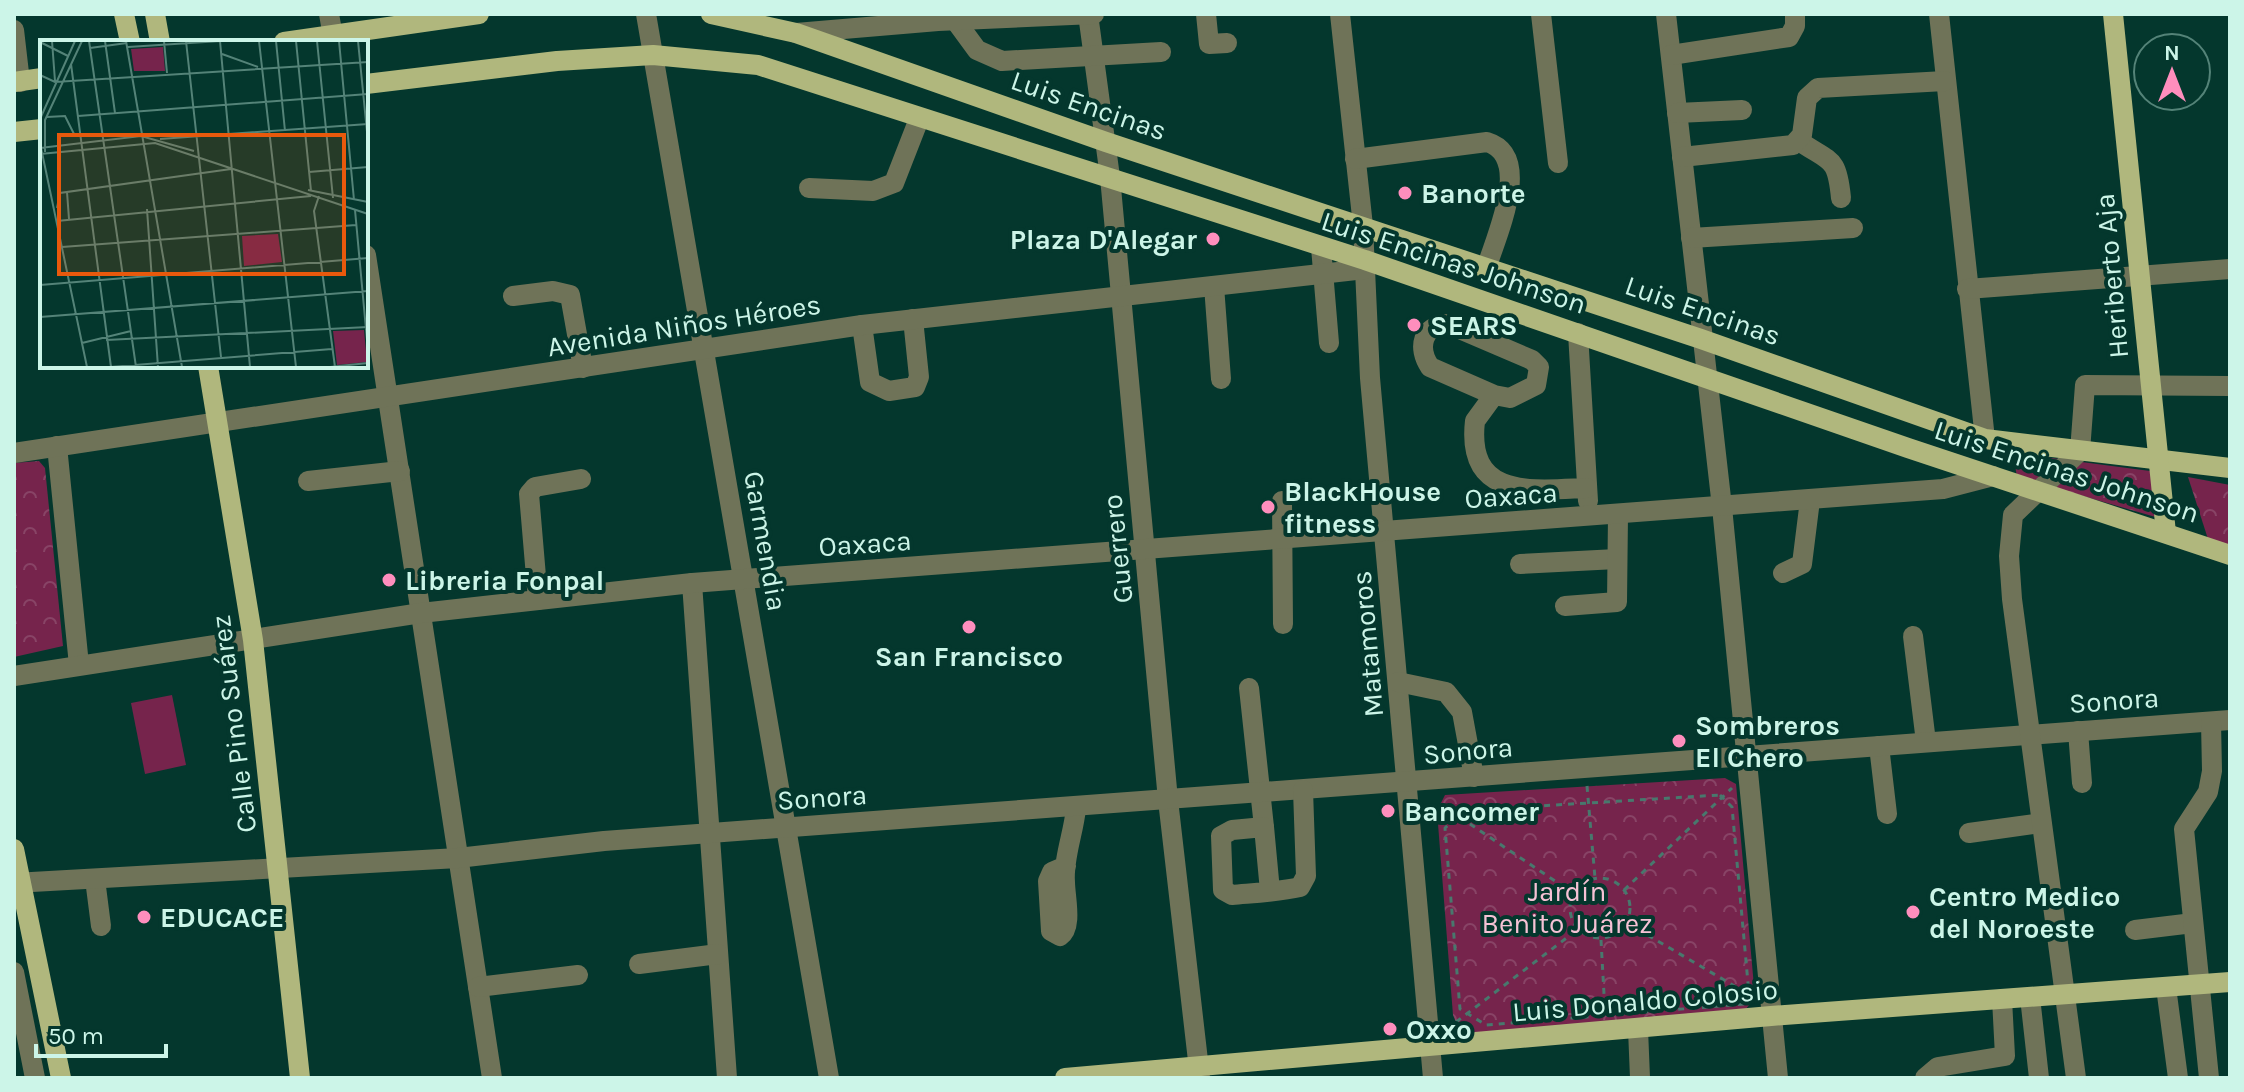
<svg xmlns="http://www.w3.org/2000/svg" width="2244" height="1092" font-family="Karla,sans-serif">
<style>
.park{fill:url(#park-crowns)}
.pitch{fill:#76244c}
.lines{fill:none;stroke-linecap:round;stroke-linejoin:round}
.path{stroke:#48786d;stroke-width:3;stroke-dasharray:6 6;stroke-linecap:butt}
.minor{stroke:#6f7358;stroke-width:20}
.major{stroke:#b0b77d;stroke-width:20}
.poi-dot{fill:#fe8ebd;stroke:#04372d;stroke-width:3}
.labels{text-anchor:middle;stroke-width:8;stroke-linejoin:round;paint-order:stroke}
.street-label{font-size:28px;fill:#ccf5e8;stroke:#04372d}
.poi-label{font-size:28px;font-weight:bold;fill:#ccf5e8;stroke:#04372d;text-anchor:start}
.park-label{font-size:28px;fill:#f6c2d5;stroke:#04372d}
.inset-road{fill:none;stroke:#548378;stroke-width:2}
.view{fill:#e8590c;fill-opacity:0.15;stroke:#e8590c;stroke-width:4}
.inset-edge{fill:none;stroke:#ccf5e8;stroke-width:4}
</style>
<defs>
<pattern id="park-crowns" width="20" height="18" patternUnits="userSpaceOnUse" patternTransform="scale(2)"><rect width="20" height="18" fill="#76244c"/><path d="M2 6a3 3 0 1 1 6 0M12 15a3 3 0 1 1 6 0" fill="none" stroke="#846"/></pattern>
</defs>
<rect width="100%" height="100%" fill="#04372d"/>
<g class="park">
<path d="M2013,453L2150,471L2159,518L2017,477Z"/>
<path d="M39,461L45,468L63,646L14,657V463Z"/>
<path d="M2188,477L2230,485V546L2208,539Z"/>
<path d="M1725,778L1736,784L1755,998L1745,1010L1472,1034L1459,1030L1453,1015L1437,811L1445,795Z"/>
</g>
<path class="pitch" d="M172,695L186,765L145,774L131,703Z"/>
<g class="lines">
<g class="path">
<path d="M1587,786L1595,878"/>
<path d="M1720,795L1732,807L1749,994L1744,1004L1486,1025L1460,1009L1445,828L1458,816L1473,810Z"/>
<path d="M1440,804L1573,893"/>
<circle cx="1600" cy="908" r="30"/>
<path d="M1624,890L1732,788"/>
<path d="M1627,923L1748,994"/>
<path d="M1601,940L1605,1012"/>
<path d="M1456,1022L1577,930"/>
</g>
<g class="minor">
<path d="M329,14L334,42"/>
<path d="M646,14L829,1078"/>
<path d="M1088,14L1110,177L1168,800L1200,1078"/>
<path d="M1206,14L1209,44L1227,43"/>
<path d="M1340,14L1363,226L1370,378L1433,1078"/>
<path d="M1541,14L1558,163"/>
<path d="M1666,14L1722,507L1778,1078"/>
<path d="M1939,14L1985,439"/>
<path d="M955,20L977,50L1002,61L1161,52"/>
<path d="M14,30L20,82"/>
<path d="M796,33L938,21L1094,14"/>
<path d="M1671,55L1789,37L1795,26V14"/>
<path d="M1677,113L1742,110"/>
<path d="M1799,141C1831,163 1837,156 1841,198"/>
<path d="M1682,157L1793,145L1802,135L1807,98L1818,88L1945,81"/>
<path d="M1355,159L1487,142C1533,156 1497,234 1487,266"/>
<path d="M809,188L873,191L894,183L919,119"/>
<path d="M1691,238L1853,228"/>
<path d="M1321,247L1329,343"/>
<path d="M366,255L492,1078"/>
<path d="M1214,286L1221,379"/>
<path d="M1967,289L2230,269"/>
<path d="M513,296L553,291L570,295L583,368"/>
<path d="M862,325L870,382L889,391L915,387L919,377L913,319"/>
<path d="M1578,333L1588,501"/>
<path d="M1494,395L1430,367C1417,348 1422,325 1448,324L1532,360L1539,367L1536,385L1510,398L1494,395L1475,421C1466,500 1533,490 1587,488"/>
<path d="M57,446L79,665"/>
<path d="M14,453L862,325L1365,269"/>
<path d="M308,481L400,471"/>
<path d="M1282,501L1283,624"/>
<path d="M1520,564L1617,559"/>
<path d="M1783,573L1802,564L1810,500"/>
<path d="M692,583L727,1078"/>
<path d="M538,600L529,494L535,487L581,479"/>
<path d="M1565,606L1617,602L1618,515"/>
<path d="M1913,636L1926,742"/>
<path d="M14,676L421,613L692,583L1943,489L1993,476"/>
<path d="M1398,682L1446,692L1462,712L1474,777"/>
<path d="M1249,688L1264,827"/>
<path d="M2078,731L2082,783"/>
<path d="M1879,746L1887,814"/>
<path d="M1969,833L2041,823"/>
<path d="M1066,866L1052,872L1048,881L1051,931L1060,936C1073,927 1065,897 1065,882C1063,858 1074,832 1076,808"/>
<path d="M95,879L101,926"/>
<path d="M14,883L458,858L604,841L2230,720"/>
<path d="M1270,891L1264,827L1232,830L1221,836L1223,890L1232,895C1254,893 1278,892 1300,887L1306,876L1303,790"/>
<path d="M2135,930L2193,923"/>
<path d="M639,964L718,954"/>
<path d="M14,972L35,1078"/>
<path d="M478,987L578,975"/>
<path d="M2166,987L2178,1078"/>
<path d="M2030,997L2039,1078"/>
<path d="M1638,1029L1640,1078"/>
<path d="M1925,1078L1938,1067L2005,1056L2002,999"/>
<path d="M2076,1078L2012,599L2009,556L2013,515L2080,451L2085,385L2230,386"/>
<path d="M2209,1078L2184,829L2208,792L2212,771L2211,722"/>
</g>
<g class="major">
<path d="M124,14L130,42"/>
<path d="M155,14L160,42"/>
<path d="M711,14L796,33L1106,142L1701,339L1985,439L2230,468"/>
<path d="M2113,14L2166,533"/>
<path d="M284,42L479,14"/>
<path d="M14,82L42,78"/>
<path d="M366,84L557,61L653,55L758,65L1365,260L1908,448L2230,555"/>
<path d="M14,132L42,129"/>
<path d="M208,366L253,640L300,1078"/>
<path d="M14,849L61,1078"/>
<path d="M1065,1078L1771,1016L2230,982"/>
</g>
</g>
<g class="poi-dot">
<circle cx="1405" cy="193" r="8"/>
<circle cx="1213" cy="239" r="8"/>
<circle cx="1414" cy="325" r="8"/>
<circle cx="1268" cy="507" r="8"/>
<circle cx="389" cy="580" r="8"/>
<circle cx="969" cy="627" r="8"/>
<circle cx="1679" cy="741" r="8"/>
<circle cx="1388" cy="811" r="8"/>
<circle cx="1913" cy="912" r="8"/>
<circle cx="144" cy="917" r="8"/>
<circle cx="1390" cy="1029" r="8"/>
</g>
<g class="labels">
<g class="street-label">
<text transform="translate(1089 105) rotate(19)" y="10">Luis Encinas</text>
<text transform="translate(1454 262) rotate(18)" y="10">Luis Encinas Johnson</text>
<text transform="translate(2111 276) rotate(-95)" y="10">Heriberto Aja</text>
<text transform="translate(1703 310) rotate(19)" y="10">Luis Encinas</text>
<text transform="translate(684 325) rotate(-9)" y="10">Avenida Niños Héroes</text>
<text transform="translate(2067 471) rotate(18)" y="10">Luis Encinas Johnson</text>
<text transform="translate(1511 495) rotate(-4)" y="10">Oaxaca</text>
<text transform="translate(766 541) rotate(80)" y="10">Garmendia</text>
<text transform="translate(865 543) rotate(-4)" y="10">Oaxaca</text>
<text transform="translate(1117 549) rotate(-96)" y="10">Guerrero</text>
<text transform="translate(1367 644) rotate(-95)" y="10">Matamoros</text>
<text transform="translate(2114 700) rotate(-4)" y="10">Sonora</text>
<text transform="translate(233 724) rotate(-97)" y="10">Calle Pino Suárez</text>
<text transform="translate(1468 750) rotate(-5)" y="10">Sonora</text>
<text transform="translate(822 797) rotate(-4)" y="10">Sonora</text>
<text transform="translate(1645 1000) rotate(-5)" y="10">Luis Donaldo Colosio</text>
</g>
<g class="poi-label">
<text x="1421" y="203">Banorte</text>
<text x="1197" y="249" text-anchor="end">Plaza D'Alegar</text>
<text x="1430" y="335">SEARS</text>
<text x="1284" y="501">BlackHouse<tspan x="1284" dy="32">fitness</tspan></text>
<text x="405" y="590">Libreria Fonpal</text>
<text x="969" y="666" text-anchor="middle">San Francisco</text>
<text x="1695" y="735">Sombreros<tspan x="1695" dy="32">El Chero</tspan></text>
<text x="1404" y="821">Bancomer</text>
<text x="1929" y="906">Centro Medico<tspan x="1929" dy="32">del Noroeste</tspan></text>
<text x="160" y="927">EDUCACE</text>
<text x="1406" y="1039">Oxxo</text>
</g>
<g class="park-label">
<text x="1567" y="901">Jardín<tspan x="1567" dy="32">Benito Juárez</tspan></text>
</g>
</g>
<g transform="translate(40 40)">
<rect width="328" height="328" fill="#04372d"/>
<path d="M123,7L125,31H94L91,9ZM238,194L242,222L204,226L202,196ZM324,290L327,322L297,325L293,291Z" fill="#76244c"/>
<path class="inset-road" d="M12,1L15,41M49,1L96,327M65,1L75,73M86,1L142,327M124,1L127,33M146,1L181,317M180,1L210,327M219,1L256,327M236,1L245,91M256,1L271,151M277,1L293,158M299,1L314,160M318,1L328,102M0,2L28,16M88,7L181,1M50,8L87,3M182,14L218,27M31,24L71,327M0,35L15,42L328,22M38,76L328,54M7,77L25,76L34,94M0,79L35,1M120,99L328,84M0,103L47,327M0,108L101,96L154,111M5,112V80L42,1M0,114L115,103L328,174M269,132L328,127M268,150L328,162M27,152L29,179M279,156L274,171L295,327M17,168L20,153L191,129M107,169L118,327M315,170L328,311M17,181L271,156M22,207L316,185M0,245L328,218M0,277L328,251M66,300L328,287M42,303L91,291M70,327L292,309M290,327L328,323"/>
<path class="view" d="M19,95H304V234H19Z"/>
<rect width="328" height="328" class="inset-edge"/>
</g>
<rect width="2244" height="1092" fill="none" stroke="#ccf5e8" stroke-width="32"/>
<g transform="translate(2172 72)"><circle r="38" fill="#04372d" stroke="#548378" stroke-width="2"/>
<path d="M0-6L14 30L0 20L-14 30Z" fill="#fe8ebd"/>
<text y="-12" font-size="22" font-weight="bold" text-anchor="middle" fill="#ccf5e8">N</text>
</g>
<path d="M36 1044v12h130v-12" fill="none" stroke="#ccf5e8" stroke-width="4"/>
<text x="48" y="1044" font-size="24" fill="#ccf5e8" stroke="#04372d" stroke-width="6" paint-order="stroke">50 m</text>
</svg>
